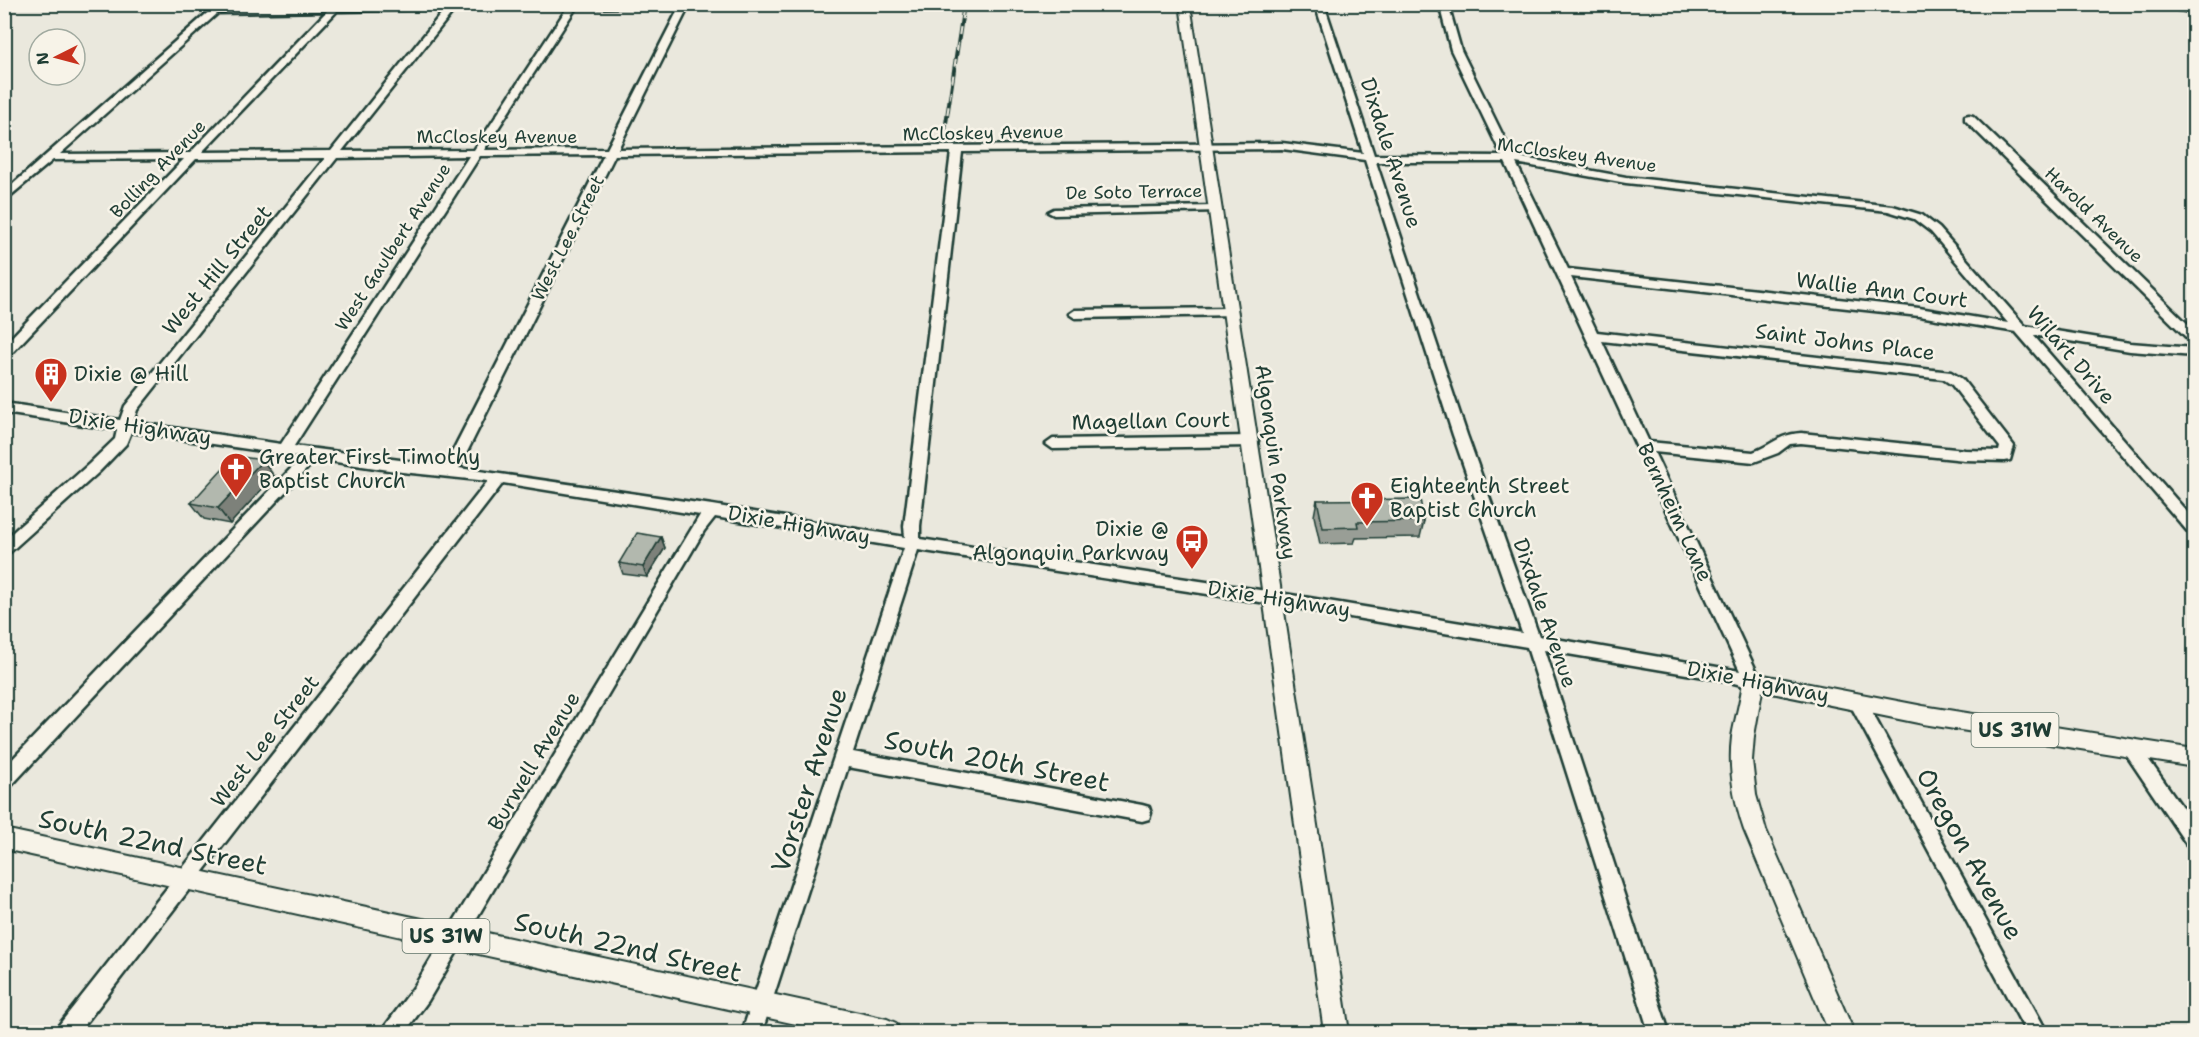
<svg xmlns="http://www.w3.org/2000/svg" width="2199" height="1037" font-family="'Shantell Sans',sans-serif">
<style>
.lines{fill:none;stroke-linecap:round;stroke-linejoin:round}
.minor-casing{stroke:#1f3d34;stroke-width:5}
.major-casing{stroke:#1f3d34;stroke-width:4}
.minor{fill:#f7f3e8;fill-rule:evenodd}
.major{fill:#f7f3e8;fill-rule:evenodd}
.rail-casing{stroke:#1f3d34;stroke-width:4}
.rail{stroke:#f7f3e8;stroke-width:2;stroke-dasharray:8;stroke-linecap:butt}
.wall{fill:#999e96;stroke:#1f3d34;stroke-width:1.5}
.shaded-wall{fill:#7d817a;stroke:#1f3d34;stroke-width:1.5}
.building{fill:#b2b8ae;stroke:#1f3d34;stroke-width:1.5}
.labels{text-anchor:middle;stroke-width:5;stroke-linejoin:round;paint-order:stroke}
.far-street-label{font-size:18px;fill:#1f3d34;stroke:#f7f3e8}
.shield{fill:#f7f3e8;stroke:#60746a;stroke-width:1.5}
.shield-label{font-size:20px;font-weight:bold;fill:#1f3d34}
.street-label{font-size:21px;fill:#1f3d34;stroke:#f7f3e8}
.poi-label{font-size:21px;fill:#1f3d34;stroke:#f7f3e8;text-anchor:start}
.near-street-label{font-size:26px;fill:#1f3d34;stroke:#f7f3e8}
</style>
<rect width="100%" height="100%" fill="#eae8dd"/>
<filter id="ink" filterUnits="userSpaceOnUse"><feTurbulence type="fractalNoise" baseFrequency=".0167" numOctaves="2"/><feDisplacementMap in="SourceGraphic" scale="12" xChannelSelector="R" yChannelSelector="G"/><feConvolveMatrix kernelMatrix="1 2 1 2 8 2 1 2 1" color-interpolation-filters="sRGB"/></filter>
<g filter="url(#ink)">
<g class="lines">
<defs>
<g id="minor">
<path d="M410,4H636L632,7L576,8L484,150L607,149L681,4H690L618,149L1282,143L1363,153L1315,4H1324L1374,155L1502,156L1451,50L1439,4H1448L1461,50L1513,156L1626,177L1893,206L1922,215L1939,228L2025,326L2130,343L2194,348V356L2130,351L2033,335L2194,520V534L2189,533L2016,332L1919,316L1571,277L1597,332L1951,372L1962,379L2014,446L2010,460L2005,461L1965,460L1801,443L1790,444L1778,453L1754,462L1654,452L1761,681L1759,686L1753,688L1722,680L1544,650L1669,1032H1649L1527,647L1273,604L918,550L853,752L1142,805L1149,807L1151,813L1149,819L1142,821L848,767L762,1032H742L904,548L715,517L704,531L428,1001L405,1032H383L386,1025L414,987L448,931L700,515L503,483L79,1032H56L59,1025L488,481L402,472L316,459L10,787L4,789V768L302,457L131,432L126,444L99,472L9,553L4,555V540L89,464L115,439L117,430L4,413V403L120,420L125,406L325,158L196,159L9,356L4,357V345L184,159L53,160L4,201V192L213,8ZM567,8L474,150L342,151L455,9ZM445,9L331,151L202,152L337,11ZM327,11L190,153L60,154L218,13ZM1282,149L1365,160L1453,435L1522,633L1273,592L920,539V526L962,152ZM951,152L904,526L905,537L712,505L459,468L615,155ZM604,155L445,466L294,446L480,156ZM469,156L281,444L133,422L137,410L337,158ZM1376,162H1505L1740,671L1539,636L1467,435ZM1516,163L1626,183L1888,211L1914,219L1931,232L2008,323L1919,308L1568,269ZM1602,341L1943,379L1952,385L2000,447L1999,451L1965,450L1801,433C1777,435 1775,444 1753,452L1649,442Z"/>
<path d="M1969,115L1973,116L2194,330V341L2189,340L1965,120V116Z"/>
<path d="M1215,206L1221,209L1219,211L1054,215L1048,212L1054,209Z"/>
<path d="M1231,308L1237,312L1235,315L1075,318L1069,314L1075,310Z"/>
<path d="M1251,436L1258,441L1251,446L1053,449L1046,444L1053,439Z"/>
<path d="M1857,694L1863,696L2047,1032H2026L1851,706L1848,701L1851,696Z"/>
<path d="M2131,740L2137,743L2194,824V847L2187,845L2125,753L2122,748L2125,743Z"/>
</g>
<g id="major">
<path d="M1180,4H1190L1349,1032H1324Z"/>
<path d="M1753,673L1923,706L2194,749V767L1923,724L1762,691L1754,736L1752,760L1756,795L1766,830L1854,1032H1829L1744,830C1734,800 1728,769 1732,737C1735,718 1741,700 1743,681L1746,675Z"/>
<path d="M4,829L887,1019L896,1023L900,1032H832L4,849Z"/>
</g>
</defs>
<use href="#minor" class="minor-casing"/>
<use href="#major" class="major-casing"/>
<use href="#minor" class="minor"/>
<use href="#major" class="major"/>
<defs>
<g id="rail">
<path d="M2140,4L2194,13"/>
<path d="M945,130L964,4"/>
</g>
</defs>
<use href="#rail" class="rail-casing"/>
<use href="#rail" class="rail"/>
</g>
<g class="wall">
<path d="M274,476L230,524L204,519L191,503Z"/>
<path d="M1317,500L1424,521L1420,537L1356,538L1354,543L1320,544L1314,516Z"/>
<path d="M661,537L665,548L647,577L623,574L619,563Z"/>
</g>
<g class="shaded-wall">
<path d="M263,460L274,476L230,524L218,508Z"/>
<path d="M661,537L665,548L647,577L643,567Z"/>
</g>
<g class="building">
<path d="M234,456L263,460L218,508L191,503Z"/>
<path d="M1420,499L1424,521L1357,522L1358,527L1323,528L1317,500Z"/>
<path d="M637,533L661,537L643,567L619,563Z"/>
</g>
</g>
<defs>
<symbol id="building-pin" viewBox="-11 -11 22 30"><path d="M0 17L-7.5 6A9.5 9.5 0 1 1 7.5 6Z" fill="#c8321e" stroke="#f7f3e8"/><path d="M-4-6H4V6H1V3H-1V6H-4ZM-2.5-4.3h1.7v1.8h-1.7ZM.8-4.3h1.7v1.8H.8ZM-2.5-1h1.7V.8h-1.7ZM.8-1h1.7V.8H.8Z" fill="#fff"/></symbol>
<symbol id="church-pin" viewBox="-11 -11 22 30"><path d="M0 17L-7.5 6A9.5 9.5 0 1 1 7.5 6Z" fill="#c8321e" stroke="#f7f3e8"/><path d="M-1.2-6h2.4v3.5h3.3v2.4h-3.3V6h-2.4V-.1h-3.3v-2.4h3.3Z" fill="#fff"/></symbol>
<symbol id="bus-pin" viewBox="-11 -11 22 30"><path d="M0 17L-7.5 6A9.5 9.5 0 1 1 7.5 6Z" fill="#c8321e" stroke="#f7f3e8"/><path d="M-5-6H5V4H4V6H2V4H-2V6H-4V4H-5ZM-3.5-4V0h7V-4ZM-3.5 1.2v1.5H-2V1.2ZM2 1.2v1.5H3.5V1.2Z" fill="#fff"/></symbol>
</defs>
<g fill-rule="evenodd">
<use href="#building-pin" x="32" y="355" width="38" height="52"/>
<use href="#church-pin" x="217" y="450" width="38" height="52"/>
<use href="#church-pin" x="1348" y="479" width="38" height="52"/>
<use href="#bus-pin" x="1173" y="522" width="38" height="52"/>
</g>
<g class="labels">
<g class="far-street-label">
<text transform="translate(983 133) rotate(-1)" y="6">McCloskey Avenue</text>
<text x="497" y="143">McCloskey Avenue</text>
<text transform="translate(1577 155) rotate(8)" y="6">McCloskey Avenue</text>
<text transform="translate(158 169) rotate(-46)" y="6">Bolling Avenue</text>
<text transform="translate(1134 192) rotate(-1)" y="6">De Soto Terrace</text>
<text transform="translate(2094 215) rotate(44)" y="6">Harold Avenue</text>
<text transform="translate(568 238) rotate(-63)" y="6">West Lee Street</text>
<text transform="translate(393 247) rotate(-57)" y="6">West Gaulbert Avenue</text>
</g>
<g class="shield">
<rect x="1971.5" y="713" width="87" height="34" rx="4.5"/>
<rect x="402.5" y="919" width="87" height="34" rx="4.5"/>
</g>
<g class="shield-label">
<text x="2015" y="737">US 31W</text>
<text x="446" y="943">US 31W</text>
</g>
<g class="street-label">
<text transform="translate(1391 153) rotate(72)" y="7">Dixdale Avenue</text>
<text transform="translate(217 270) rotate(-51)" y="7">West Hill Street</text>
<text transform="translate(1882 290) rotate(7)" y="7">Wallie Ann Court</text>
<text transform="translate(1845 342) rotate(7)" y="7">Saint Johns Place</text>
<text transform="translate(2071 355) rotate(49)" y="7">Wilart Drive</text>
<text transform="translate(1151 421) rotate(-1)" y="7">Magellan Court</text>
<text transform="translate(140 427) rotate(9)" y="7">Dixie Highway</text>
<text transform="translate(1276 462) rotate(82)" y="7">Algonquin Parkway</text>
<text transform="translate(1675 512) rotate(65)" y="7">Bernheim Lane</text>
<text transform="translate(799 525) rotate(10)" y="7">Dixie Highway</text>
<text transform="translate(1279 599) rotate(9)" y="7">Dixie Highway</text>
<text transform="translate(1545 613) rotate(71)" y="7">Dixdale Avenue</text>
<text transform="translate(1758 682) rotate(11)" y="7">Dixie Highway</text>
<text transform="translate(265 741) rotate(-52)" y="7">West Lee Street</text>
<text transform="translate(534 761) rotate(-59)" y="7">Burwell Avenue</text>
</g>
<g class="poi-label">
<text x="74" y="381">Dixie @ Hill</text>
<text x="259" y="464">Greater First Timothy<tspan x="259" dy="24">Baptist Church</tspan></text>
<text x="1390" y="493">Eighteenth Street<tspan x="1390" dy="24">Baptist Church</tspan></text>
<text x="1169" y="536" text-anchor="end">Dixie @<tspan x="1169" dy="24">Algonquin Parkway</tspan></text>
</g>
<g class="near-street-label">
<text transform="translate(997 761) rotate(11)" y="9">South 20th Street</text>
<text transform="translate(809 780) rotate(-72)" y="9">Vorster Avenue</text>
<text transform="translate(153 842) rotate(12)" y="9">South 22nd Street</text>
<text transform="translate(1970 854) rotate(61)" y="9">Oregon Avenue</text>
<text transform="translate(628 947) rotate(13)" y="9">South 22nd Street</text>
</g>
</g>
<rect width="2199" height="1037" fill="none" stroke="#f7f3e8" stroke-width="24"/>
<rect x="12" y="12" width="2175" height="1013" fill="none" stroke="#1f3d34" stroke-width="2" filter="url(#ink)"/>
<g transform="translate(57 57) rotate(264)"><circle r="28" fill="#f7f3e8" stroke="#a1aaa0" stroke-width="1.5"/>
<path d="M0-4.5L10 22L0 15L-10 22Z" fill="#c8321e"/>
<text y="-9" font-size="16" font-weight="bold" text-anchor="middle" fill="#1f3d34">N</text>
</g>
</svg>
